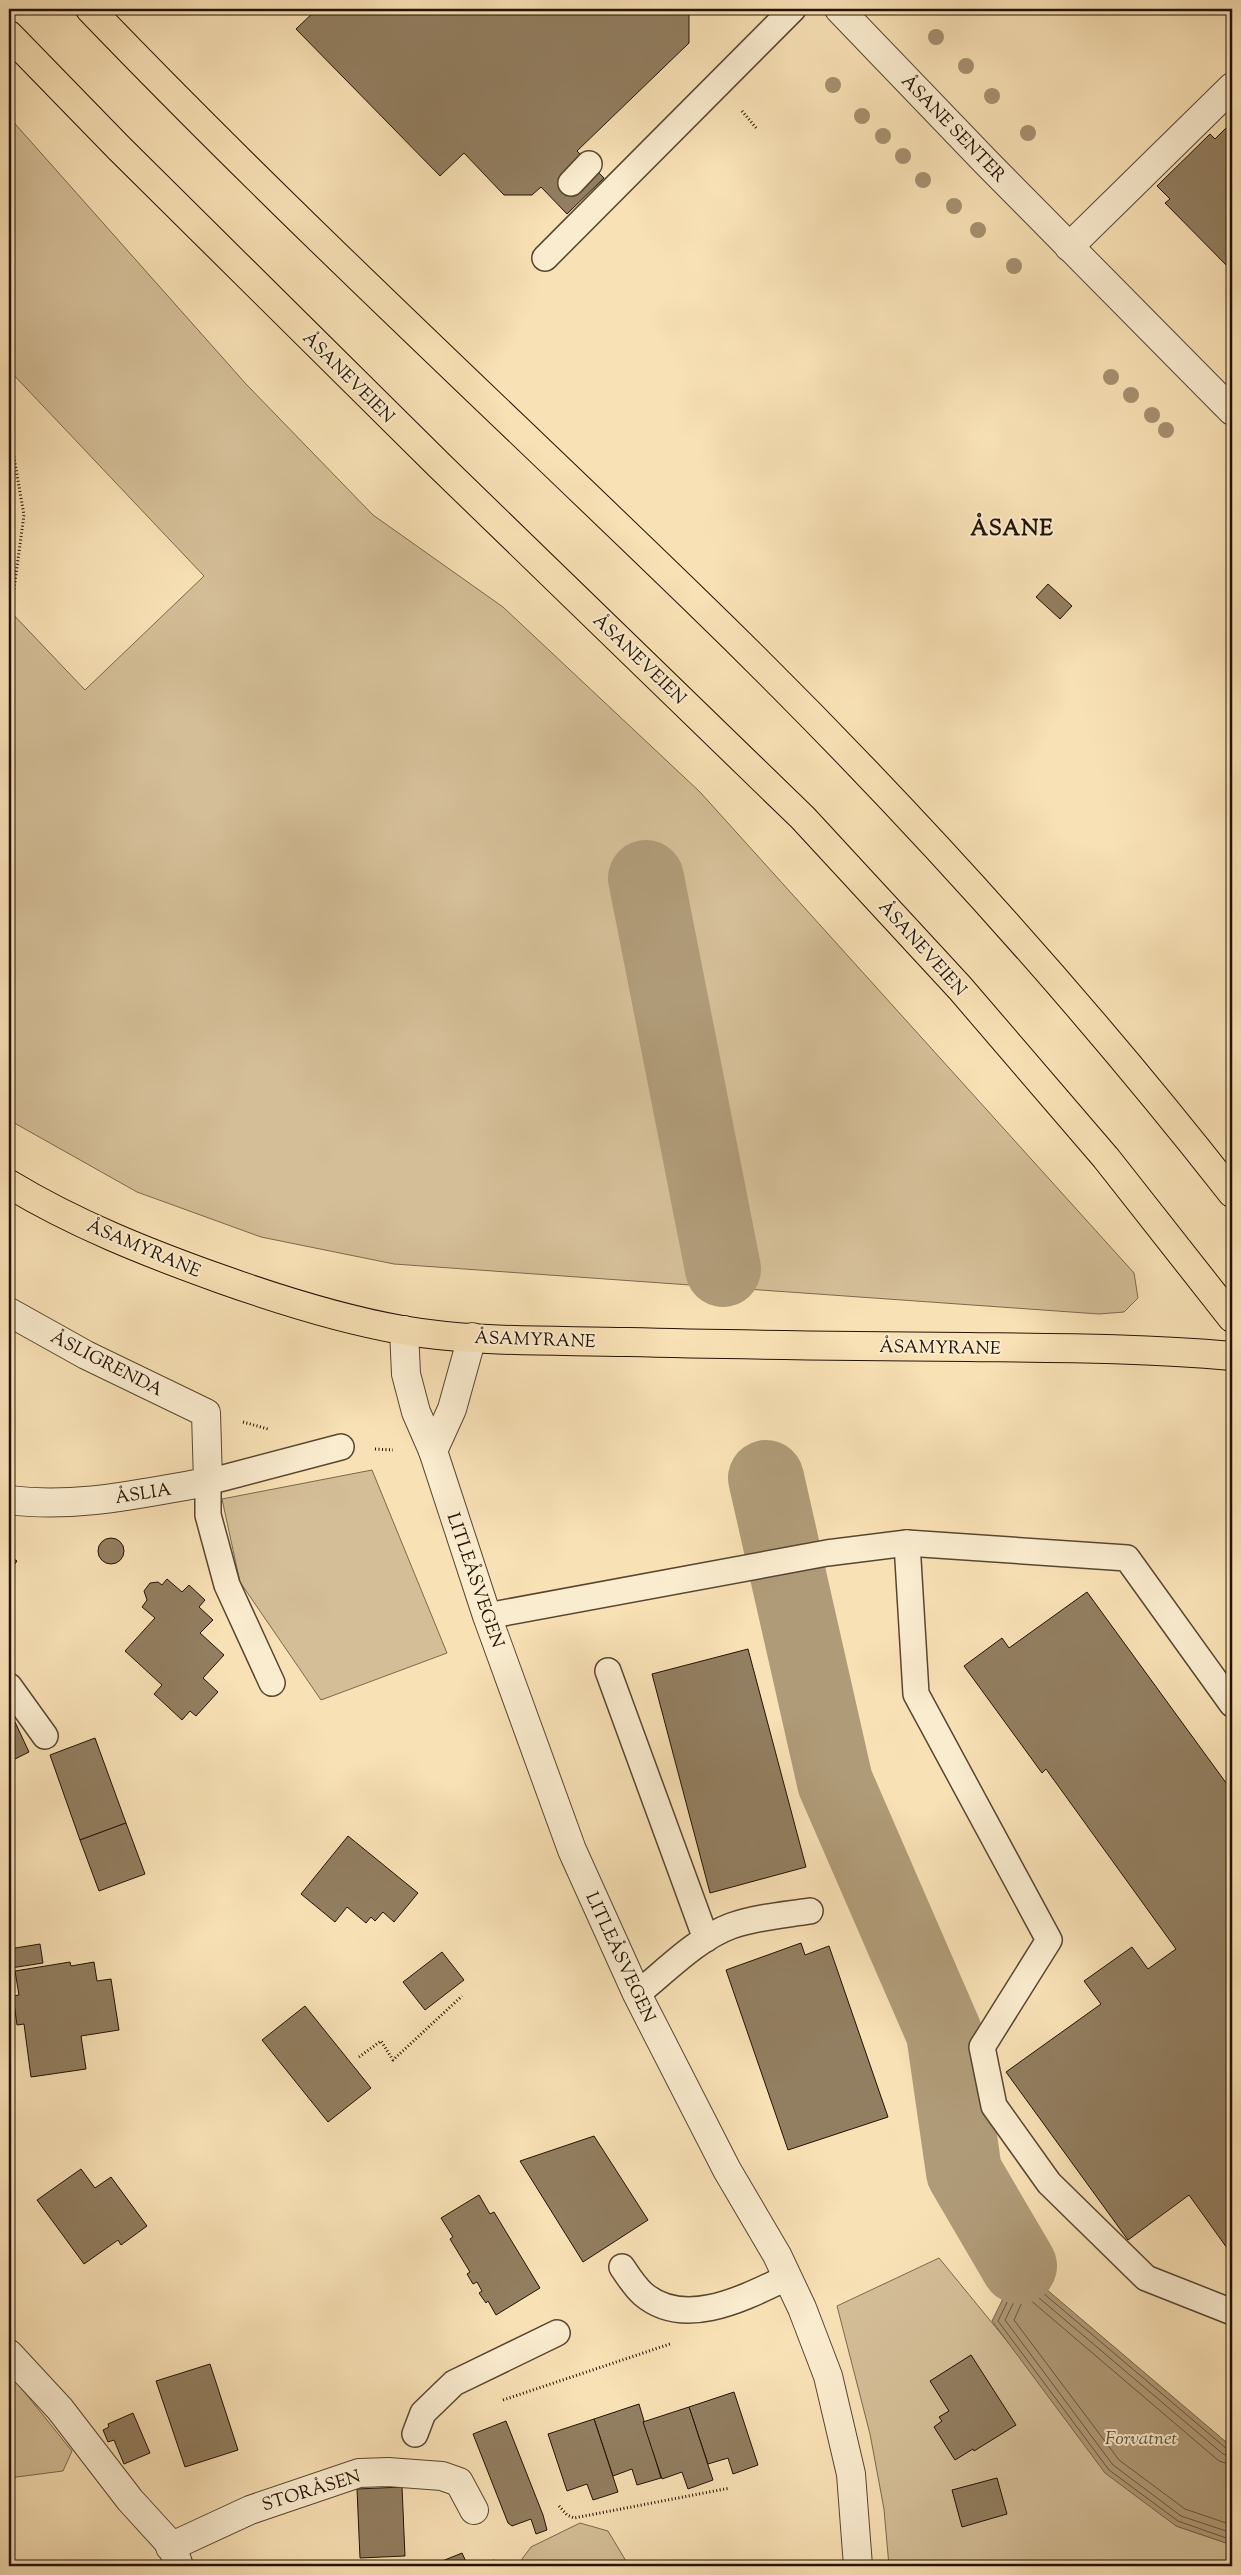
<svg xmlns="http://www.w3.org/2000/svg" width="1241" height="2575" font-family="'Sorts Mill Goudy',serif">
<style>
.green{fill:#d4be97;stroke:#7c684d}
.water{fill:#b09b78;stroke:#786449}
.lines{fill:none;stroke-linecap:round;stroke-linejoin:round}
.shore{stroke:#6a563e;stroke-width:1}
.river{stroke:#b09b78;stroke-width:76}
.building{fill:#927e60;stroke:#241203}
.service-casing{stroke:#594630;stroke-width:28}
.minor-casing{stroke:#594630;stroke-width:30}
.tertiary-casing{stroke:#594630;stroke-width:30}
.primary-casing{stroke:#241203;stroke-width:30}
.motorway-casing{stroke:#241203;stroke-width:30}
.path{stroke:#241203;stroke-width:3;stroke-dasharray:1 2.5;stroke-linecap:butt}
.service{stroke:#faeccf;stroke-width:25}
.minor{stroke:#faeccf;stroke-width:28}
.tertiary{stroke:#faeccf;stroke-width:28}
.primary{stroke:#f8e1b5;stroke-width:28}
.motorway{stroke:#f8e1b5;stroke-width:28}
.tree{fill:#a69070}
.labels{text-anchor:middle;stroke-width:4;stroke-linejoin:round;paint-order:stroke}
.street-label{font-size:18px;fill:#241203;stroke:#faeccf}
.water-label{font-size:19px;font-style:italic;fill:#635038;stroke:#faeccf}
.district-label{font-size:22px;font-weight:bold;letter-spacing:1px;fill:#241203;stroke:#faeccf}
</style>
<rect width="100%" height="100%" fill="#f8e1b5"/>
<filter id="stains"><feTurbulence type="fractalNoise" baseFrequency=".004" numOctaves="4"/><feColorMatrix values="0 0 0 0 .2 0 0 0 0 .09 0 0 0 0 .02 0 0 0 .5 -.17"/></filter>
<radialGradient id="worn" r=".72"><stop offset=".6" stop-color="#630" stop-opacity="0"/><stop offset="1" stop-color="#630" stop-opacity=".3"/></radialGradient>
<g class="green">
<path d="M9,117L246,384L373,515L503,607L700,792L1134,1273L1138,1298L1124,1312L1099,1314L394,1264L261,1237L137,1192L9,1120V610L85,690L204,576L9,370Z"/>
<path d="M372,1470L447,1653L321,1700L240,1582L222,1499Z"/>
<path d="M939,2258L1029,2368L1176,2526L1232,2545V2566H889L884,2509L870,2434L837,2306Z"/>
<path d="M9,2373L72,2451L63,2471L9,2478Z"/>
<path d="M580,2523L608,2531L629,2566H525L522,2559L531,2547Z"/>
</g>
<path class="water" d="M1019,2266L1232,2447V2545L1176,2526L1105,2473L992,2321Z"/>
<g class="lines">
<g class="shore">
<path d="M1232,2451L1227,2449L1023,2276H1020L998,2321L1109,2470L1178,2521L1232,2540"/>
<path d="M1232,2457L1223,2454L1025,2286H1022L1005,2320L1113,2465L1181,2516L1232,2533"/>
<path d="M1232,2465L1219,2461L1028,2298H1024L1014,2320L1119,2460L1185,2509L1232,2525"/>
</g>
<g class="river">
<path d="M646,878L723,1269"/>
<path d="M766,1478L835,1782L944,2033L964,2172L1019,2266"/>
</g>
</g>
<g class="building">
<path d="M317,9H687L689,11V43L577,151L604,178L567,214L541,187L532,195H504L464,153L440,176L296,29Z"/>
<path d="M1232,122V271L1165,203L1170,199L1157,186L1210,134L1215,139Z"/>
<path d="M1048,584L1072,606L1060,619L1036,597Z"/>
<circle cx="111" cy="1551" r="13"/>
<path d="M9,1556L17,1561L9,1572Z"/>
<path d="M167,1579L182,1592L189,1585L205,1600L199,1607L213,1620L200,1633L224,1655L203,1678L218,1692L196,1716L190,1711L182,1720L154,1694L162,1685L125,1651L155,1618L142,1607L147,1600L144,1591L150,1583L158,1582L162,1585Z"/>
<path d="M1087,1592L1232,1791V2255L1189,2195L1128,2240L1006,2072L1101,2004L1084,1981L1132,1947L1148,1969L1176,1949L1046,1769L1042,1773L964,1666L1002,1638L1009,1648Z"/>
<path d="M748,1649L806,1867L710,1893L652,1674Z"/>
<path d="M15,1722L29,1752L9,1762V1725Z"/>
<path d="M95,1738L126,1823L80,1840L50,1755Z"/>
<path d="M126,1823L145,1874L99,1891L80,1840Z"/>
<path d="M348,1836L418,1893L394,1922L383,1912L375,1921L371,1917L366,1923L347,1907L335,1922L301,1894Z"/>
<path d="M801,1943L805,1955L829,1946L888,2117L788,2150L726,1970Z"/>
<path d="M40,1944L43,1963L11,1968L9,1949Z"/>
<path d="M442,1952L464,1980L425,2010L403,1982Z"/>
<path d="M9,1962L14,1991L9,1992Z"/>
<path d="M70,1962L71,1966L94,1962L97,1981L111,1979L119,2030L81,2036L86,2069L31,2077L24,2024L17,2025L13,1996L19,1995L15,1971Z"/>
<path d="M305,2006L371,2088L328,2122L262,2040Z"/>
<path d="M594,2136L648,2220L583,2262L520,2161Z"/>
<path d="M81,2169L95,2188L111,2177L147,2226L121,2245L118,2240L84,2264L37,2200Z"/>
<path d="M479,2195L490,2214L494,2212L540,2288L496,2315L488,2301L486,2303L479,2293L482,2291L477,2282L473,2284L467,2274L470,2272L450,2239L453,2237L441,2218Z"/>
<path d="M971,2355L1016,2425L974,2451L973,2449L955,2460L934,2427L942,2421L939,2417L949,2411L930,2381Z"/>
<path d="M210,2364L238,2450L185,2467L156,2381Z"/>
<path d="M734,2392L758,2465L733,2474L728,2458L708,2464L689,2407Z"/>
<path d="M639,2404L661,2478L637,2485L632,2469L613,2476L594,2419Z"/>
<path d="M689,2407L713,2480L688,2489L682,2472L662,2479L643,2422Z"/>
<path d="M133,2413L150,2453L124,2464L114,2440L108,2442L103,2430L109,2427L108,2424Z"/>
<path d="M594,2419L618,2492L593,2500L587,2484L567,2491L548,2434Z"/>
<path d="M506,2421L543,2515L547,2530L536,2534L531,2519L512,2526L508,2523L473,2434Z"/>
<path d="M997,2478L1007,2514L962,2527L952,2490Z"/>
<path d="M402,2487L405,2556L360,2558L357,2489Z"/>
<path d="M462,2553L468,2566H430Z"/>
<path d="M494,2560L496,2566H478Z"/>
</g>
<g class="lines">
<defs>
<g id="service">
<path d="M571,183L589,164"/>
<path d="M545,258L793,9"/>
<path d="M907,1543L916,1694L1049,1940L982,2047L994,2106L1049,2183L1146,2278L1232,2312"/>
<path d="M487,1616L827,1553L907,1543L1127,1558L1232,1704"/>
<path d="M608,1671L706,1939"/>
<path d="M272,1683L227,1585L208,1515V1482L341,1447"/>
<path d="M9,1686L45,1736"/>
<path d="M637,1994C666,1971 696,1939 731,1926C756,1917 784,1915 810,1911"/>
<path d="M622,2267C628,2276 635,2287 643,2294C685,2330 746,2297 788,2277"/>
<path d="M415,2434L423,2413L454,2383L557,2333"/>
</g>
<g id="minor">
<path d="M1069,247L1232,87"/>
<path d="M9,1312L86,1355L206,1413L208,1482C142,1493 76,1509 9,1500"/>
<path d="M9,2354L60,2409L130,2500L172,2546L179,2566"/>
<path d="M170,2547L250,2510L359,2473L388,2472L442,2476L459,2482L474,2510"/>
</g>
<g id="tertiary">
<path d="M839,9L985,161L1232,411"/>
<path d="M404,1330L406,1374L416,1412L433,1451L487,1616L572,1850L637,1994L727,2170L777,2255L802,2308L828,2376L851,2474L858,2566"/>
<path d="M433,1451L452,1409L472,1337"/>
</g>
<path id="primary" d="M9,1184C75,1224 148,1253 221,1279C280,1300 340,1319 402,1330C476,1343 554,1340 628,1342C742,1345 855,1346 968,1347C1056,1348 1144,1348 1232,1356"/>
<g id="motorway">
<path d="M90,9C285,212 492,403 694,599C886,785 1067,983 1232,1193"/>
<path d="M9,35L119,148L439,465L803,818L960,988L1106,1158L1232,1318"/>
</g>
</defs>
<use href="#service" class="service-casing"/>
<use href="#minor" class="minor-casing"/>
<use href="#tertiary" class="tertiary-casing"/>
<use href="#primary" class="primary-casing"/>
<use href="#motorway" class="motorway-casing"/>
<g class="path">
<path d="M742,111L757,129"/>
<path d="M9,429L24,515L14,589L9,598"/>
<path d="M243,1422L268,1429"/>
<path d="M375,1449L393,1450"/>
<path d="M359,2057L381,2041L393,2060L462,1996"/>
<path d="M503,2400L670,2344"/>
<path d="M559,2506L567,2515L574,2518L730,2488"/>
</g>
<use href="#service" class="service"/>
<use href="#minor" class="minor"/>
<use href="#tertiary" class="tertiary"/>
<use href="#primary" class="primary"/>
<use href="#motorway" class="motorway"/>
</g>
<g class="tree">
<circle cx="936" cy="37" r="8"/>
<circle cx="966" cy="66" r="8"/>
<circle cx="833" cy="85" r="8"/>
<circle cx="992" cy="96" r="8"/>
<circle cx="862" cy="116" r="8"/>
<circle cx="1028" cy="133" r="8"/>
<circle cx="883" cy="136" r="8"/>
<circle cx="903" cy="156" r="8"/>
<circle cx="923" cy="180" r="8"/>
<circle cx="954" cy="206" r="8"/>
<circle cx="978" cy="230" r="8"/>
<circle cx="1014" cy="266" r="8"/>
<circle cx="1111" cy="377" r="8"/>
<circle cx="1131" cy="395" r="8"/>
<circle cx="1152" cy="415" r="8"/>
<circle cx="1166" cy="430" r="8"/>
</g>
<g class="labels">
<g class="street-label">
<text transform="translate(954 128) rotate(46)" y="6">ÅSANE SENTER</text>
<text transform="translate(349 377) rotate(45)" y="6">ÅSANEVEIEN</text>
<text transform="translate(640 659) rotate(44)" y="6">ÅSANEVEIEN</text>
<text transform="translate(923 948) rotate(48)" y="6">ÅSANEVEIEN</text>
<text transform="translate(144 1248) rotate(23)" y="6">ÅSAMYRANE</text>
<text transform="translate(535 1339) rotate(2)" y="6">ÅSAMYRANE</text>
<text transform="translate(940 1347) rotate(1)" y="6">ÅSAMYRANE</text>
<text transform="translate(107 1363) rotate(27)" y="6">ÅSLIGRENDA</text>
<text transform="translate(143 1493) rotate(-9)" y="6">ÅSLIA</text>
<text transform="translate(476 1580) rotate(71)" y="6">LITLEÅSVEGEN</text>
<text transform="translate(621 1957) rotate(65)" y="6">LITLEÅSVEGEN</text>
<text transform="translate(311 2490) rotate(-17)" y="6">STORÅSEN</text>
</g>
<g class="water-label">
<text x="1141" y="2444">Forvatnet</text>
</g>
<g class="district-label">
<text x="1012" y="535">ÅSANE</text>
</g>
</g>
<rect width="1241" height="2575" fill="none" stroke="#f8e1b5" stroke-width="30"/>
<rect x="10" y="10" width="1221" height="2555" fill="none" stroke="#241203" stroke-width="2.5"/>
<rect x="15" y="15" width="1211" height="2545" fill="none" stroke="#241203"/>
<rect width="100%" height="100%" filter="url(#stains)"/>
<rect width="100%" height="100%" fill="url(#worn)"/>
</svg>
